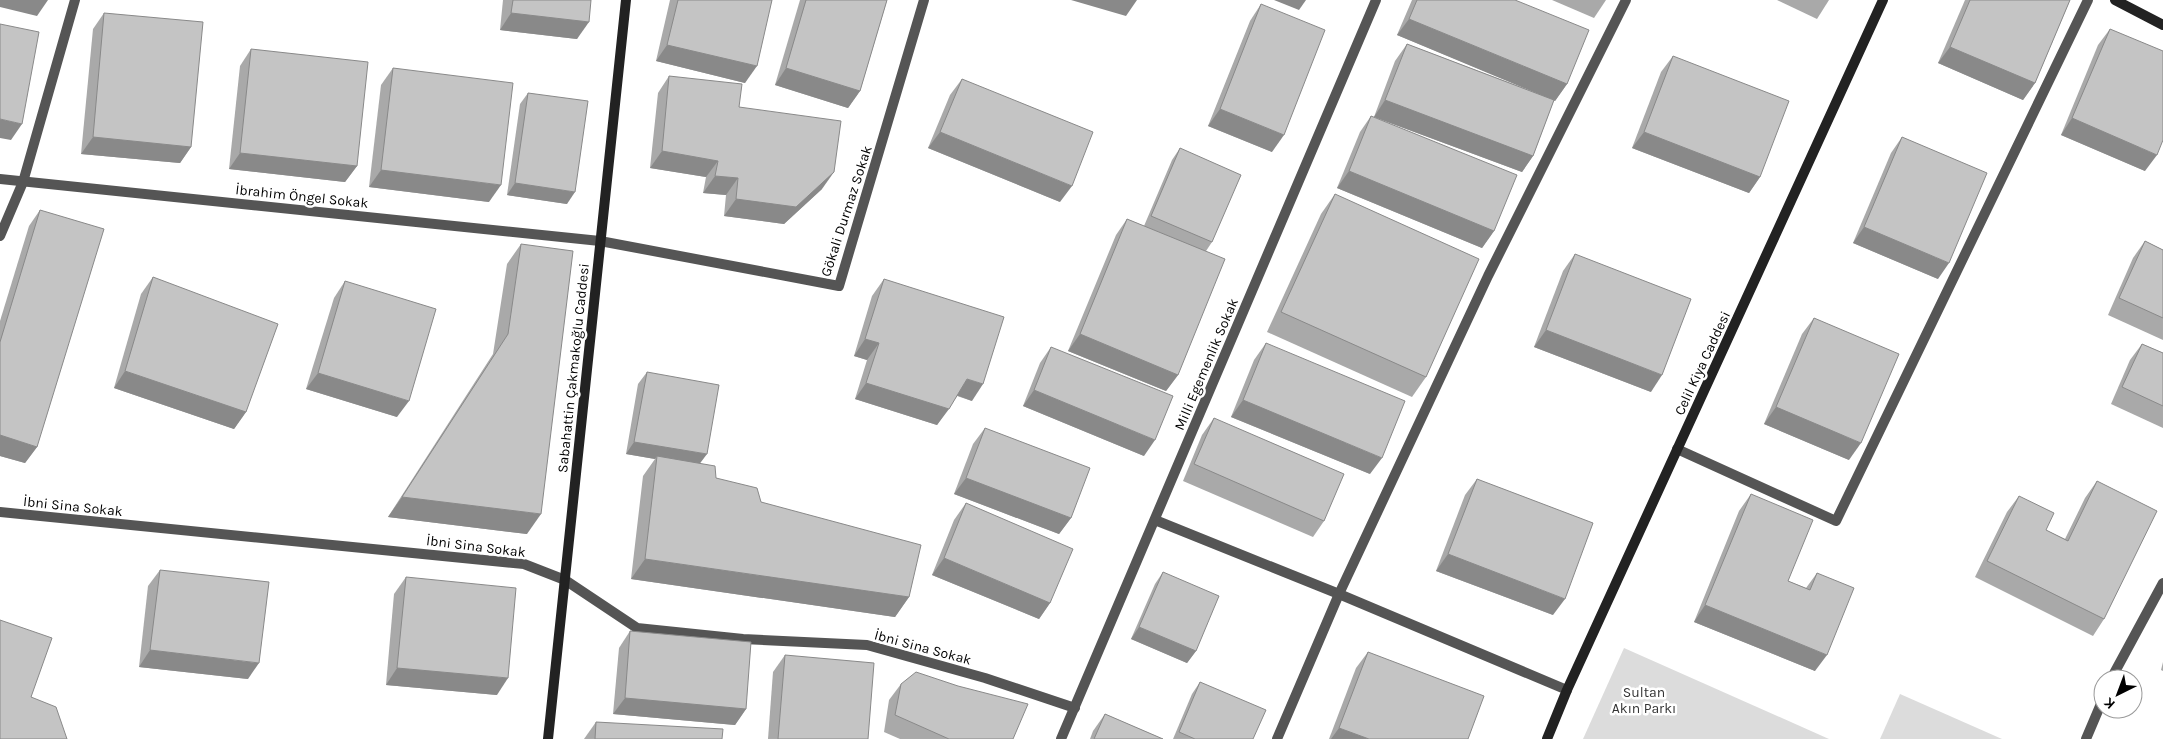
<svg xmlns="http://www.w3.org/2000/svg" width="2163" height="739" font-family="Karla,sans-serif">
<style>
.green{fill:#dcdcdc}
.lines{fill:none;stroke-linecap:round;stroke-linejoin:round}
.lane{stroke:#555;stroke-width:10}
.street{stroke:#555;stroke-width:10}
.secondary{stroke:#222;stroke-width:10}
.wall{fill:#a9a9a9}
.shaded-wall{fill:#898989}
.building{fill:#c4c4c4;stroke:#898989}
.labels{text-anchor:middle;stroke-width:5;stroke-linejoin:round;paint-order:stroke}
.street-label{font-size:14px;fill:#000;stroke:#fff}
.park-label{font-size:14px;fill:#333;stroke:#fff}
</style>
<rect width="100%" height="100%" fill="#fff"/>
<g class="green">
<path d="M1624,648L1829,739H1583Z"/>
<path d="M1900,694L2002,739H1880Z"/>
</g>
<g class="lines">
<path class="lane" d="M1677,449L1836,521L2088,0"/>
<g class="street">
<path d="M0,179L600,241L839,286L924,0"/>
<path d="M0,236L23,182L75,0"/>
<path d="M0,512L524,564L565,580L637,628L743,639L867,645L985,678L1075,708"/>
<path d="M1155,520L1339,594L1567,690"/>
<path d="M2111,679L2163,583"/>
<path d="M1061,739L1376,0"/>
<path d="M1277,739L1339,594L1488,276L1626,0"/>
<path d="M2086,739L2103,699"/>
</g>
<g class="secondary">
<path d="M2115,0L2163,25"/>
<path d="M548,739L626,0"/>
<path d="M1547,739L1567,690L1883,0"/>
</g>
</g>
<g class="wall">
<path d="M503,0H591L577,39L500,30Z"/>
<path d="M670,0H772L745,83L656,61Z"/>
<path d="M800,0H887L860,91L848,108L775,85Z"/>
<path d="M1412,0H1515L1567,84L1555,101L1554,100L1533,156L1522,172L1374,117L1395,61L1407,44L1547,97L1397,35Z"/>
<path d="M1552,0H1606L1594,18Z"/>
<path d="M1777,0H1829L1817,19Z"/>
<path d="M1965,0H2070L2035,83L2023,100L1938,63Z"/>
<path d="M1261,4L1272,152L1208,126L1250,21Z"/>
<path d="M104,13L191,147L180,163L81,154L93,29Z"/>
<path d="M2110,29L2145,171L2061,135L2098,45Z"/>
<path d="M251,49L357,166L345,182L229,169L240,66Z"/>
<path d="M1673,56L1760,177L1749,193L1632,148L1661,72Z"/>
<path d="M393,68L489,202L369,187L381,85Z"/>
<path d="M669,76L739,107L822,189L784,224L724,216L726,195L703,193L706,177L650,168L658,93Z"/>
<path d="M962,79L1060,202L928,148L950,95Z"/>
<path d="M528,93L567,204L507,195L520,104Z"/>
<path d="M1371,116L1494,231L1482,248L1337,188L1360,132Z"/>
<path d="M1902,137L1938,279L1853,243L1891,153Z"/>
<path d="M1180,148L1212,242L1206,251L1178,375L1166,391L1068,351L1116,235L1127,219L1144,226L1172,160Z"/>
<path d="M1335,194L1426,377L1412,397L1267,332L1321,214Z"/>
<path d="M40,210L37,447L25,463L0,456V321L29,226Z"/>
<path d="M2145,241L2163,250V340L2108,315L2133,258Z"/>
<path d="M521,244L527,534L388,517L493,354L507,264Z"/>
<path d="M1575,254L1651,392L1534,347L1563,271Z"/>
<path d="M153,277L246,412L234,429L114,388L141,294Z"/>
<path d="M884,279L972,401L957,396L937,425L855,399L867,360L854,356L872,296Z"/>
<path d="M345,281L397,417L306,389L334,298Z"/>
<path d="M1814,318L1849,460L1764,424L1802,334Z"/>
<path d="M1266,343L1370,474L1231,417L1254,360Z"/>
<path d="M2142,344L2163,353V428L2111,404L2130,360Z"/>
<path d="M1051,347L1144,456L1023,406L1040,363Z"/>
<path d="M647,372L700,463L716,478L761,502L909,597L895,617L631,579L643,476L655,459L626,454L638,384Z"/>
<path d="M1214,418L1324,521L1313,537L1183,481L1202,435Z"/>
<path d="M985,428L1071,518L1059,534L954,494L973,444Z"/>
<path d="M1477,479L1553,615L1436,571L1465,495Z"/>
<path d="M2097,481L2104,619L2093,636L1975,577L2007,512L2019,496L2046,530L2065,539L2085,498Z"/>
<path d="M1751,494L1788,581L1806,588L1817,573L1815,671L1694,622L1739,511Z"/>
<path d="M966,503L1050,603L1039,619L932,575L954,520Z"/>
<path d="M160,570L248,679L139,667L148,586Z"/>
<path d="M1163,572L1196,651L1187,663L1131,639L1155,584Z"/>
<path d="M406,577L497,695L386,685L394,594Z"/>
<path d="M630,631L746,709L735,725L613,714L619,648Z"/>
<path d="M1368,652L1468,739H1329L1356,668Z"/>
<path d="M785,655L868,739H768L773,672Z"/>
<path d="M2163,662V671L2161,670Z"/>
<path d="M1200,682L1253,739H1173L1192,694Z"/>
<path d="M901,684L1013,739H900L884,732L889,700Z"/>
<path d="M1105,714L1163,739H1090L1093,731Z"/>
<path d="M596,722L722,739H584Z"/>
</g>
<g class="shaded-wall">
<path d="M0,0H48L37,16L0,7Z"/>
<path d="M1071,0H1137L1126,16Z"/>
<path d="M1274,0H1306L1299,10Z"/>
<path d="M511,13L589,22L577,39L500,30Z"/>
<path d="M1409,19L1567,84L1555,101L1397,35Z"/>
<path d="M667,45L757,66L745,83L656,61Z"/>
<path d="M1950,47L2035,83L2023,100L1938,63Z"/>
<path d="M786,68L860,91L848,108L775,85Z"/>
<path d="M1385,100L1533,156L1522,172L1374,117Z"/>
<path d="M1220,109L1284,135L1272,152L1208,126Z"/>
<path d="M2072,118L2157,155L2145,171L2061,135Z"/>
<path d="M0,119L22,124L11,140L0,138Z"/>
<path d="M940,132L1072,186L1060,202L928,148Z"/>
<path d="M1644,132L1760,177L1749,193L1632,148Z"/>
<path d="M93,137L191,147L180,163L81,154Z"/>
<path d="M662,151L718,161L706,177L650,168Z"/>
<path d="M240,153L357,166L345,182L229,169Z"/>
<path d="M381,170L501,185L489,202L369,187Z"/>
<path d="M1349,171L1494,231L1482,248L1337,188Z"/>
<path d="M834,172L822,189L784,224L724,216L736,199Z"/>
<path d="M715,176L738,178L726,195L703,193Z"/>
<path d="M515,183L575,192L567,204L507,195Z"/>
<path d="M1864,227L1949,263L1938,279L1853,243Z"/>
<path d="M1546,330L1662,375L1651,392L1534,347Z"/>
<path d="M1080,334L1178,375L1166,391L1068,351Z"/>
<path d="M865,339L879,343L867,360L854,356Z"/>
<path d="M125,371L246,412L234,429L114,388Z"/>
<path d="M318,373L409,401L397,417L306,389Z"/>
<path d="M967,379L983,384L972,401L956,395Z"/>
<path d="M866,383L949,409L937,425L855,399Z"/>
<path d="M1034,390L1155,440L1144,456L1023,406Z"/>
<path d="M1243,400L1382,458L1370,474L1231,417Z"/>
<path d="M1776,407L1861,443L1849,460L1764,424Z"/>
<path d="M0,435L37,447L25,463L0,456Z"/>
<path d="M634,442L707,454L698,466L657,456L655,459L626,454Z"/>
<path d="M966,478L1071,518L1059,534L954,494Z"/>
<path d="M402,497L541,514L527,534L388,517Z"/>
<path d="M1448,554L1565,599L1553,615L1436,571Z"/>
<path d="M944,558L1050,603L1039,619L932,575Z"/>
<path d="M645,559L909,597L895,617L631,579Z"/>
<path d="M1705,605L1827,655L1815,671L1694,622Z"/>
<path d="M1139,627L1196,651L1187,663L1131,639Z"/>
<path d="M150,650L259,663L248,679L139,667Z"/>
<path d="M397,668L508,678L497,695L386,685Z"/>
<path d="M625,698L746,709L735,725L613,714Z"/>
<path d="M1339,728L1369,739H1331Z"/>
</g>
<g class="building">
<path d="M513,0H591L589,22L511,13Z"/>
<path d="M678,0H772L757,66L667,45Z"/>
<path d="M806,0H887L860,91L786,68Z"/>
<path d="M1417,0H1515L1589,30L1567,84L1409,19Z"/>
<path d="M1970,0H2070L2035,83L1950,47Z"/>
<path d="M1261,4L1325,30L1284,135L1220,109Z"/>
<path d="M104,13L203,22L191,147L93,137Z"/>
<path d="M0,24L39,32L22,124L0,119Z"/>
<path d="M2110,29L2163,51V140L2157,155L2072,118Z"/>
<path d="M1407,44L1554,100L1533,156L1385,100Z"/>
<path d="M251,49L368,62L357,166L240,153Z"/>
<path d="M1673,56L1789,101L1760,177L1644,132Z"/>
<path d="M393,68L513,83L501,185L381,170Z"/>
<path d="M669,76L742,84L739,107L841,121L834,172L796,207L736,199L738,178L715,176L718,161L662,151Z"/>
<path d="M962,79L1093,132L1072,186L940,132Z"/>
<path d="M528,93L588,101L575,192L515,183Z"/>
<path d="M1371,116L1517,175L1494,231L1349,171Z"/>
<path d="M1902,137L1987,173L1949,263L1864,227Z"/>
<path d="M1180,148L1241,175L1212,242L1151,216Z"/>
<path d="M1335,194L1479,259L1426,377L1281,312Z"/>
<path d="M40,210L104,229L37,447L0,435V342Z"/>
<path d="M1127,219L1225,259L1178,375L1080,334Z"/>
<path d="M2145,241L2163,250V318L2119,298Z"/>
<path d="M521,244L573,251L541,514L402,497L508,334Z"/>
<path d="M1575,254L1691,299L1662,375L1546,330Z"/>
<path d="M153,277L278,324L246,412L125,371Z"/>
<path d="M884,279L1004,317L983,384L967,379L949,409L866,383L879,343L865,339Z"/>
<path d="M345,281L436,309L409,401L318,373Z"/>
<path d="M1814,318L1899,354L1861,443L1776,407Z"/>
<path d="M1266,343L1405,401L1382,458L1243,400Z"/>
<path d="M2142,344L2163,353V406L2122,387Z"/>
<path d="M1051,347L1173,396L1155,440L1034,390Z"/>
<path d="M647,372L719,385L707,454L634,442Z"/>
<path d="M1214,418L1344,474L1324,521L1194,464Z"/>
<path d="M985,428L1090,468L1071,518L966,478Z"/>
<path d="M657,456L715,466L716,478L757,488L761,502L921,545L909,597L645,559Z"/>
<path d="M1477,479L1593,523L1565,599L1448,554Z"/>
<path d="M2097,481L2157,511L2104,619L1987,561L2019,496L2054,513L2046,530L2068,541Z"/>
<path d="M1751,494L1813,520L1788,581L1810,590L1817,573L1854,588L1827,655L1705,605Z"/>
<path d="M966,503L1073,549L1050,603L944,558Z"/>
<path d="M160,570L269,582L259,663L150,650Z"/>
<path d="M1163,572L1219,596L1196,651L1139,627Z"/>
<path d="M406,577L516,588L508,678L397,668Z"/>
<path d="M0,620L52,638L31,697L56,707L67,739H0Z"/>
<path d="M630,631L751,642L746,709L625,698Z"/>
<path d="M1368,652L1484,696L1468,739H1369L1339,728Z"/>
<path d="M785,655L874,663L868,739H778Z"/>
<path d="M916,672L958,686L1028,704L1013,739H949L895,715L901,684Z"/>
<path d="M1200,682L1266,710L1253,739H1195L1179,732Z"/>
<path d="M1105,714L1163,739H1094Z"/>
<path d="M596,722L723,729L722,739H595Z"/>
</g>
<g class="labels">
<g class="street-label">
<text transform="translate(302 196) rotate(6)" y="5">İbrahim Öngel Sokak</text>
<text transform="translate(846 211) rotate(-72)" y="5">Gökali Durmaz Sokak</text>
<text transform="translate(1702 363) rotate(-65)" y="5">Celil Kiya Caddesi</text>
<text transform="translate(1206 364) rotate(-67)" y="5">Milli Egemenlik Sokak</text>
<text transform="translate(573 368) rotate(-84)" y="5">Sabahattin Çakmakoğlu Caddesi</text>
<text transform="translate(73 506) rotate(6)" y="5">İbni Sina Sokak</text>
<text transform="translate(476 546) rotate(7)" y="5">İbni Sina Sokak</text>
<text transform="translate(923 647) rotate(15)" y="5">İbni Sina Sokak</text>
</g>
<g class="park-label">
<text x="1644" y="697">Sultan<tspan x="1644" dy="16">Akın Parkı</tspan></text>
</g>
</g>
<g transform="translate(2118 694) rotate(222)"><circle r="24" fill="#ffffff" stroke="#999999"/>
<path d="M0-4L9 19L0 12L-9 19Z" fill="#000000"/>
<text y="-8" font-size="14" font-weight="bold" text-anchor="middle" fill="#000000">K</text>
</g>
</svg>
